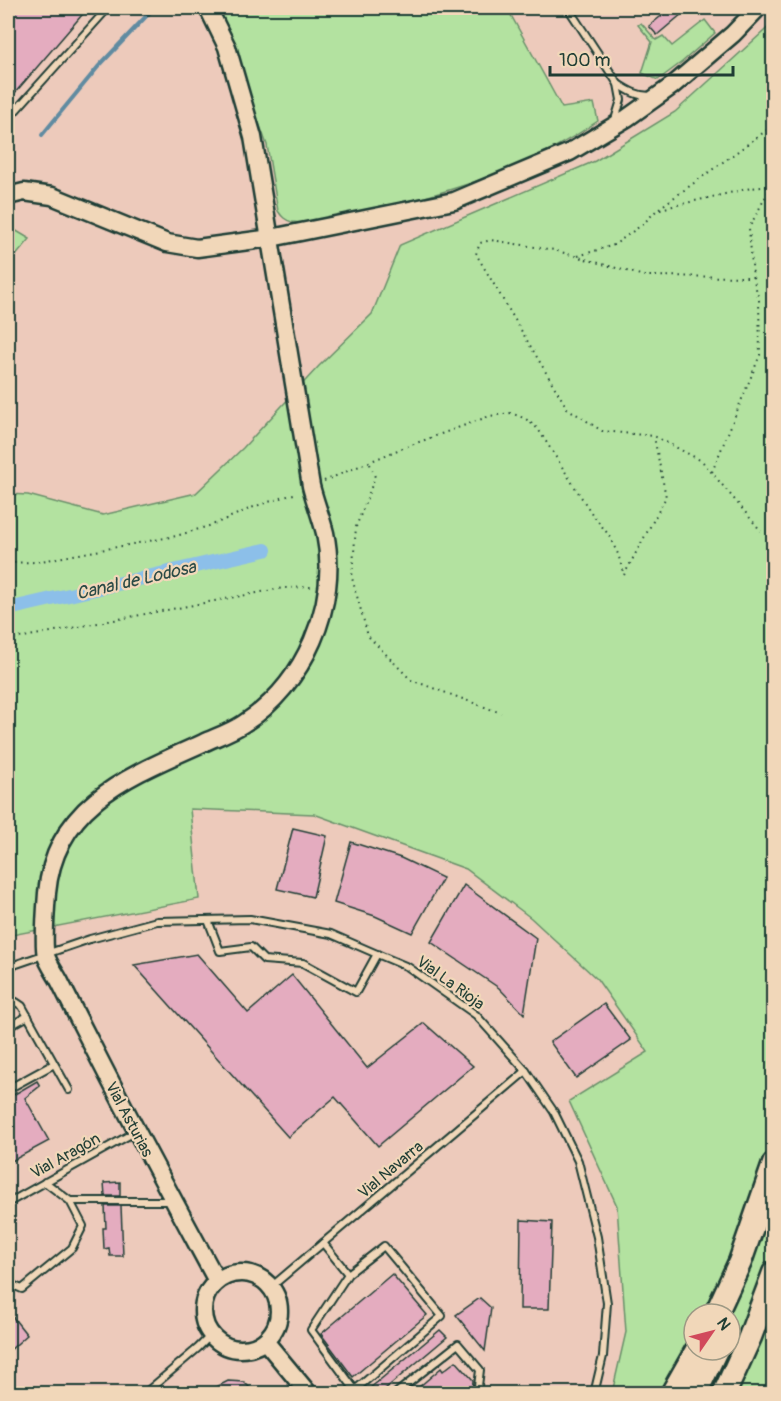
<svg xmlns="http://www.w3.org/2000/svg" width="781" height="1401" font-family="Pangolin,sans-serif">
<style>
.built{fill:#edcabb}
.green{fill:#b3e2a0;stroke:#69906a;stroke-width:1.5;fill-rule:evenodd}
.lines{fill:none;stroke-linecap:round;stroke-linejoin:round}
.stream{stroke:#608ba1;stroke-width:4}
.canal{stroke:#8cbfe9;stroke-width:14}
.building{fill:#e4acbf;stroke:#1f3d34;stroke-width:1.5}
.lane-casing{stroke:#1f3d34;stroke-width:10}
.secondary-casing{stroke:#1f3d34;stroke-width:21}
.highway-casing{stroke:#1f3d34;stroke-width:27}
.path{stroke:#1f3d34;stroke-width:2;stroke-dasharray:1.5 4.5;stroke-linecap:butt}
.lane{stroke:#f1d7b9;stroke-width:6}
.secondary{stroke:#f1d7b9;stroke-width:16}
.highway{stroke:#f1d7b9;stroke-width:22}
.labels{text-anchor:middle;stroke-width:4.5;stroke-linejoin:round;paint-order:stroke}
.street-label{font-size:16px;fill:#1f3d34;stroke:#f1d7b9}
.water-label{font-size:18px;font-style:italic;fill:#2a4a46;stroke:#f1d7b9}
</style>
<rect width="100%" height="100%" fill="#f1d7b9"/>
<filter id="ink" filterUnits="userSpaceOnUse"><feTurbulence type="fractalNoise" baseFrequency=".0167" numOctaves="2"/><feDisplacementMap in="SourceGraphic" scale="12" xChannelSelector="R" yChannelSelector="G"/><feConvolveMatrix kernelMatrix="1 2 1 2 8 2 1 2 1" color-interpolation-filters="sRGB"/></filter>
<g filter="url(#ink)">
<g class="built">
<path d="M8,8H773L774,23L675,112L595,161L400,245L372,314L319,366L243,448L196,493L103,515L28,495L8,494V265L30,240L8,226Z"/>
<path d="M189,808L314,814L466,869L549,932L597,979L648,1052L569,1101L617,1206L626,1332L612,1393H8V926L13,935L199,899Z"/>
</g>
<g class="green">
<path d="M217,8H507L562,108L594,103L598,121C570,140 540,156 509,169C458,190 400,204 346,216C330,219 308,225 292,222C285,220 282,217 278,211L267,145Z"/>
<path d="M705,20L715,33L682,62L658,80L642,73L652,42L638,25L641,23L656,40L663,36L672,46Z"/>
<path d="M773,23V1393H612L626,1332L617,1206L569,1101L648,1052L597,979L531,918L466,869L314,814L190,809L199,899L12,935L8,926V494L28,495L103,515L196,493L243,448L319,366L372,314L400,245L595,161L675,112ZM694,1314H730V1350H694Z"/>
<path d="M8,226L30,239L8,265Z"/>
</g>
<g class="lines">
<path class="stream" d="M42,135L98,67L154,8"/>
<path class="canal" d="M8,609L265,550"/>
</g>
<g class="building">
<path d="M18,8H88L14,94L8,89V19L12,17Z"/>
<path d="M671,8H689L657,35L649,26Z"/>
<path d="M293,828L327,836L313,897L277,889Z"/>
<path d="M351,842L401,858L443,878L412,933L375,916L334,903Z"/>
<path d="M464,885L536,938L524,1014L499,988L431,942Z"/>
<path d="M197,954L248,1013L292,975L367,1068L424,1023L473,1066L378,1146L335,1097L288,1137L134,965Z"/>
<path d="M604,1004L631,1040L576,1078L550,1042Z"/>
<path d="M37,1081L40,1086L25,1098L49,1141L8,1163V1098Z"/>
<path d="M120,1182V1196H105L104,1183Z"/>
<path d="M105,1206H121L123,1256H110L109,1248L104,1249L103,1228H106Z"/>
<path d="M521,1220L552,1222L549,1309H520Z"/>
<path d="M392,1274L427,1315L353,1377L321,1334Z"/>
<path d="M480,1298L491,1308L485,1351L456,1315Z"/>
<path d="M8,1311L27,1335L8,1352Z"/>
<path d="M440,1330L447,1337L379,1394H363Z"/>
<path d="M456,1361L473,1380L472,1394H411L441,1368L443,1371Z"/>
<path d="M228,1381L244,1382L256,1394H203Z"/>
</g>
<g class="lines">
<defs>
<g id="lane">
<path d="M568,8L618,84L621,100L614,123"/>
<path d="M8,14L13,8"/>
<path d="M618,84C629,91 637,96 650,96"/>
<path d="M8,119L108,8"/>
<path d="M208,920L220,951L251,947L264,960L303,963L356,992L377,954"/>
<path d="M8,967L90,939L157,921L250,919L331,934L377,954L408,967L476,1015L526,1071L554,1112L578,1161L597,1237L607,1303L603,1356L594,1394"/>
<path d="M8,999L16,1002L22,1006L69,1090"/>
<path d="M8,1027L28,1016"/>
<path d="M8,1082L10,1088L54,1064"/>
<path d="M45,1182L70,1201H170"/>
<path d="M8,1203L135,1132"/>
<path d="M323,1243L348,1274L384,1246L442,1316L355,1390L311,1330L348,1274"/>
<path d="M8,1283L22,1289L72,1248L83,1226L70,1201"/>
<path d="M271,1287L526,1071"/>
<path d="M144,1394L198,1348L211,1335"/>
<path d="M395,1394L458,1344L480,1370L477,1394"/>
</g>
<g id="secondary">
<path d="M208,8L227,47L253,137L311,486C315,502 321,517 325,533C340,605 304,685 243,724C231,732 216,737 203,743C132,775 55,803 47,893C46,906 43,944 46,956C49,965 56,974 60,982C71,1004 82,1026 93,1047C133,1126 175,1203 217,1281"/>
<path d="M8,196L24,192L52,196L167,243L197,248L271,238L454,201L570,152L627,118L672,86L733,34L758,8"/>
<circle cx="241" cy="1311" r="38"/>
<path d="M265,1341L309,1394"/>
</g>
<g id="highway">
<path d="M716,1314L740,1262L774,1164"/>
<path d="M672,1394L697,1350"/>
<path d="M695,1394L716,1350"/>
<path d="M724,1394L750,1337L774,1273"/>
</g>
</defs>
<use href="#lane" class="lane-casing"/>
<use href="#secondary" class="secondary-casing"/>
<use href="#highway" class="highway-casing"/>
<g class="path">
<path d="M660,209L751,188L772,186"/>
<path d="M578,256L614,245L643,224L658,209L774,125"/>
<path d="M753,277L644,276L554,250L491,240L480,243L476,254L567,408L602,431L654,436L702,461L761,531"/>
<path d="M370,464L375,477L356,527L352,578L368,636L411,680L501,713"/>
<path d="M712,472L760,355L759,300L753,277L749,228L774,181"/>
<path d="M324,481L400,449L490,416L511,413L526,419L538,429L592,514L608,534L618,554L624,575"/>
<path d="M8,563L36,562L176,536L212,525L256,506L297,493"/>
<path d="M624,575L666,497L654,437"/>
<path d="M8,640L283,588L312,587"/>
</g>
<use href="#lane" class="lane"/>
<use href="#secondary" class="secondary"/>
<use href="#highway" class="highway"/>
</g>
</g>
<g class="labels">
<g class="street-label">
<text transform="translate(451 982) rotate(36)" y="6">Vial La Rioja</text>
<text transform="translate(130 1119) rotate(62)" y="6">Vial Asturias</text>
<text transform="translate(65 1155) rotate(-29)" y="6">Vial Aragón</text>
<text transform="translate(390 1169) rotate(-40)" y="6">Vial Navarra</text>
</g>
<g class="water-label">
<text transform="translate(136 580) rotate(-13)" y="6">Canal de Lodosa</text>
</g>
</g>
<rect width="781" height="1401" fill="none" stroke="#f1d7b9" stroke-width="30"/>
<rect x="15" y="15" width="751" height="1371" fill="none" stroke="#1f3d34" stroke-width="2" filter="url(#ink)"/>
<g transform="translate(712 1332) rotate(55)"><circle r="28" fill="#f1d7b9" stroke="#9d9984" stroke-width="1.5"/>
<path d="M0-4.5L10 22L0 15L-10 22Z" fill="#d1495b"/>
<text y="-9" font-size="16" font-weight="bold" text-anchor="middle" fill="#1f3d34">N</text>
</g>
<path d="M550 66v9h183v-9" fill="none" stroke="#1f3d34" stroke-width="3"/>
<text x="559" y="66" font-size="18" fill="#1f3d34" stroke="#f1d7b9" stroke-width="4.5" paint-order="stroke">100 m</text>
</svg>
